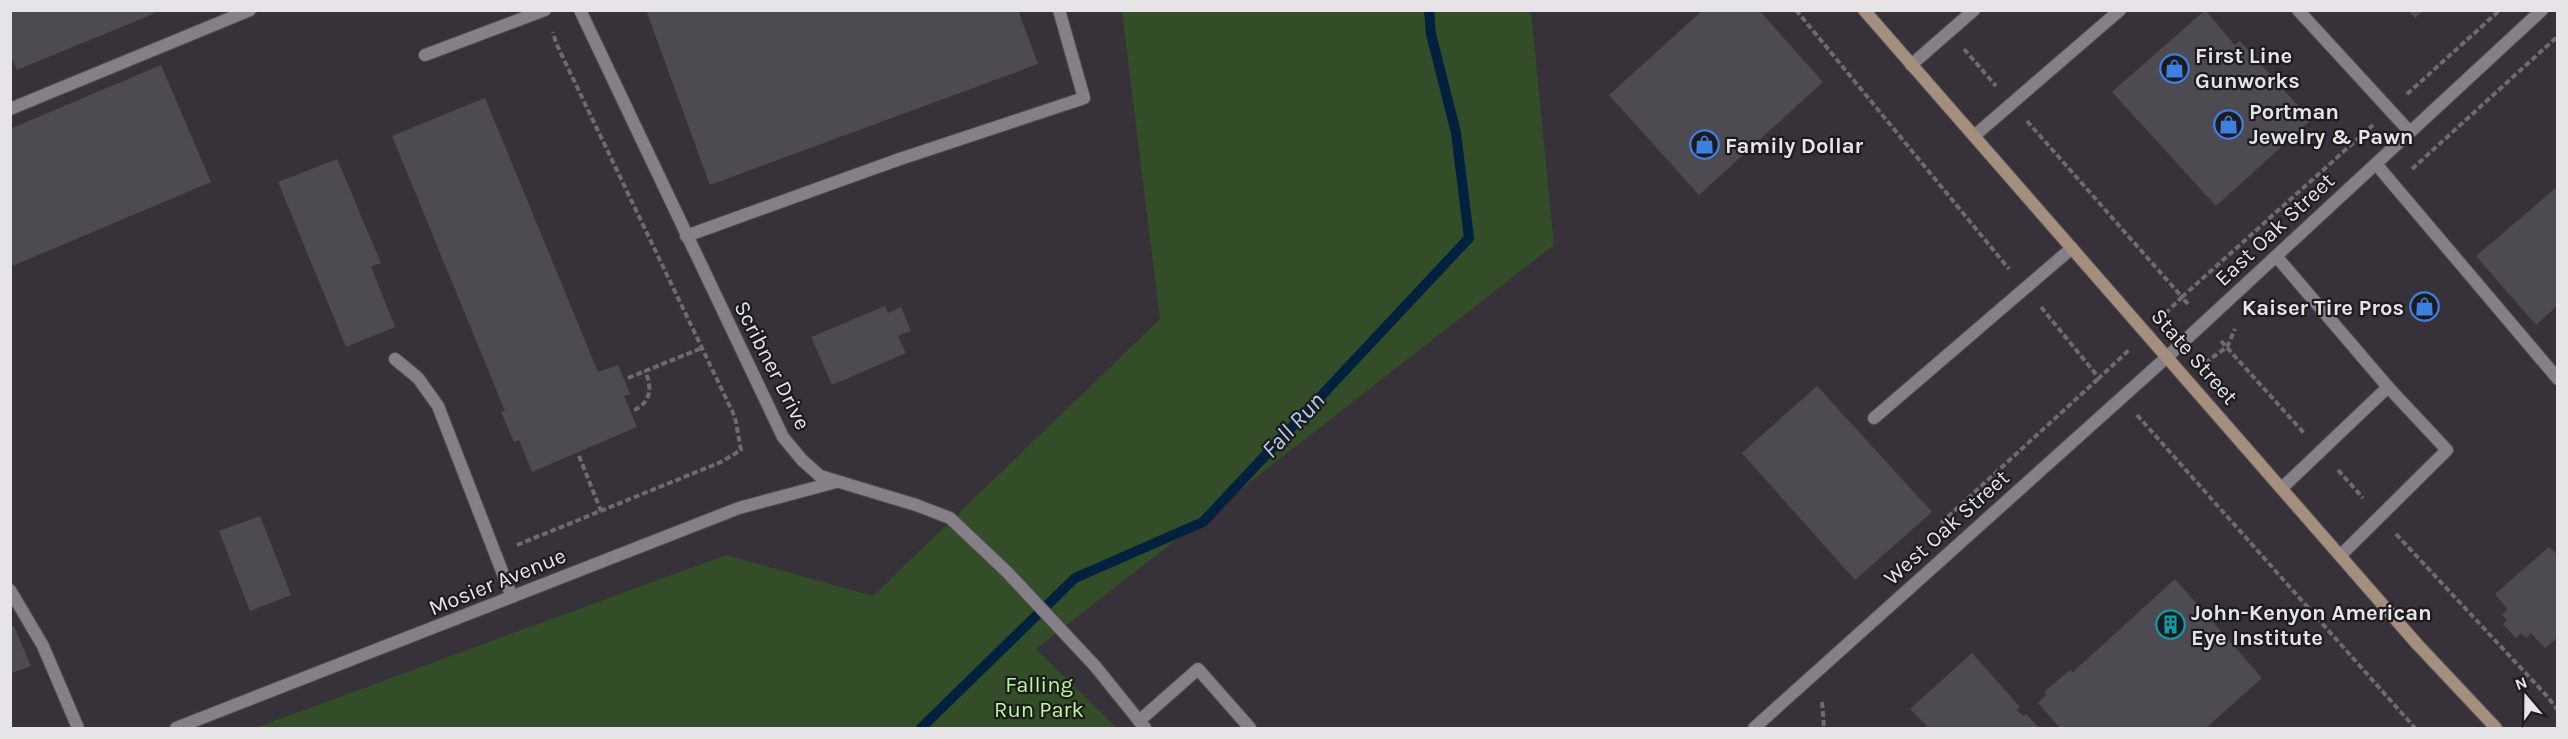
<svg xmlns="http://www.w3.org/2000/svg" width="2568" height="739" font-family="Karla,sans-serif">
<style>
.green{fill:#324d27}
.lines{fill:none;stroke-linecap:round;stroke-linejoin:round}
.stream{stroke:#01213f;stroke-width:10}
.building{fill:#4e4a51}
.service-casing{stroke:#524f54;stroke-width:14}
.minor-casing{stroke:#524f54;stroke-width:14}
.secondary-casing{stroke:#524f54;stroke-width:14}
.path{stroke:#6e6a70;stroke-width:4;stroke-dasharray:6 3;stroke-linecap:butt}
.service{stroke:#858088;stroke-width:12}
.minor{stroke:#858088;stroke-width:12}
.secondary{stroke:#a48e7d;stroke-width:12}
.labels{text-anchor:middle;stroke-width:4.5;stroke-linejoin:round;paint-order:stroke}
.poi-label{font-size:22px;font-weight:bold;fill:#e7e4e8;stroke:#1d1b1e;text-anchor:start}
.street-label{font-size:22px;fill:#e7e4e8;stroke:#1d1b1e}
.park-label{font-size:22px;fill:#b7fa9a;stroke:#1d1b1e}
.water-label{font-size:24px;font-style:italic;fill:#b0cff0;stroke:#1d1b1e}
</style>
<rect width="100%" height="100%" fill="#373239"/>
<path class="green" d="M1122,11H1531L1554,245L1036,649L1117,728H255L726,555L873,596L1160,319Z"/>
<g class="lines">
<path class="stream" d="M921,728L1075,578L1203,522L1469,238L1456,133L1431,34L1429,10"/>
</g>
<g class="building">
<path d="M10,10H160V11L17,70L10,55Z"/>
<path d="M646,10H1018L1038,64L710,185Z"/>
<path d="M1703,10H1759L1823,82L1699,195L1609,95Z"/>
<path d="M2205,10L2235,45L2240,41L2311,120L2216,206L2112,92Z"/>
<path d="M2408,10H2424L2415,18Z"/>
<path d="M161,65L211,182L10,267V129Z"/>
<path d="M485,98L598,372L618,365L630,394L624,396L637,427L532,472L519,440L514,442L501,412L505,411L392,136Z"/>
<path d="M337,159L381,263L371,267L395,327L346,347L278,182Z"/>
<path d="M2558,186V305L2536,325L2476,256Z"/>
<path d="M885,306L888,313L901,307L911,331L898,336L906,353L832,385L811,337Z"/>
<path d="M1817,386L1932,512L1855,580L1742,453Z"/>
<path d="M260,516L291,595L250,611L219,531Z"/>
<path d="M2549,547L2558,555V637L2545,648L2531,633L2526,638L2521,633L2516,638L2503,624L2507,620L2502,615L2507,609L2495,594Z"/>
<path d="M2175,579L2262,678L2206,728H2060L2038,703L2046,695L2044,692L2070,670L2073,672Z"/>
<path d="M14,626L31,666L10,674V627Z"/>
<path d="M1972,653L2020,707L2017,710L2023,716L2026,714L2039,728H1929L1910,709Z"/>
</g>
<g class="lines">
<defs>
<g id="service">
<path d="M2298,10L2410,132"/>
<path d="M425,55L545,10"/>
<path d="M1911,65L1974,10"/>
<path d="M10,109L250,10"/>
<path d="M1974,136L2120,10"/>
<path d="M2376,164L2558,379"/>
<path d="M686,236L897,160L1084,98L1059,10"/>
<path d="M2276,256L2388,387"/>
<path d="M395,359L418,378L438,406L512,597"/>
<path d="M1874,418L2072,248"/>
<path d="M2282,488L2388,387L2447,450L2341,555"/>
<path d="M10,590L43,646L78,728"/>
<path d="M1139,721L1198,669L1250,728"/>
</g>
<g id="minor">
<path d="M580,10L783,437L802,460L820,476L916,505L950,518L1007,572L1095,666L1145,728"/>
<path d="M176,728L739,508L836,482"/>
<path d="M1754,728L2167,357L2542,10"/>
</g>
<path id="secondary" d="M1864,10L2417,644L2496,728"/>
</defs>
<use href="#service" class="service-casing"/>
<use href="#minor" class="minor-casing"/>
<use href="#secondary" class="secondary-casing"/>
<g class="path">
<path d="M1796,10L2009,269"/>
<path d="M1964,49L1996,86"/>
<path d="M2407,94L2500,10"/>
<path d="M2027,121L2182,297L2162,317"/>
<path d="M2412,169L2558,36"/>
<path d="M2188,304L2182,297L2373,125"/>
<path d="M2041,307L2099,378L2129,350"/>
<path d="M2221,341L2304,433"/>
<path d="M2205,363L2227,347L2235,329"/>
<path d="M628,378L702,348"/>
<path d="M634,410C652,402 652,386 645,371"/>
<path d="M2137,415L2415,728"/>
<path d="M579,456L601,511"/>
<path d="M2338,470L2363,498"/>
<path d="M1941,523L2099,378"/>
<path d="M2396,534L2546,695L2558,710"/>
<path d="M517,545L721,462L741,450L735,417L556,43L553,32"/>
<path d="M1822,702L1824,728"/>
</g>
<use href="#service" class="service"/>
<use href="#minor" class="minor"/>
<use href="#secondary" class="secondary"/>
</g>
<defs>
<symbol id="shop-ring" viewBox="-11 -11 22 22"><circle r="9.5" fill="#1d1b1e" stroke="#3f7fe0" stroke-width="1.5"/><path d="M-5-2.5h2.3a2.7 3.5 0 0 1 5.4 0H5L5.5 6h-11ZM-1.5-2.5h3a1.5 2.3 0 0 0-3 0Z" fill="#3f7fe0"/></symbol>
<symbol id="building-ring" viewBox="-11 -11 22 22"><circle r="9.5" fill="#1d1b1e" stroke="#0f9aa8" stroke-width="1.5"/><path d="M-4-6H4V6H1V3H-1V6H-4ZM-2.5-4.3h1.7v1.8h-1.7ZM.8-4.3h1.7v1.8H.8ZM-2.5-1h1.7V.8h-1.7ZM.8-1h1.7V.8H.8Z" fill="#0f9aa8"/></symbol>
</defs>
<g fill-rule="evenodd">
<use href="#shop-ring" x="2158" y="52" width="33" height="33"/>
<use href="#shop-ring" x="2212" y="108" width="33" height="33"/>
<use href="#shop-ring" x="1688" y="128" width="33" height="33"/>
<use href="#shop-ring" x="2408" y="290" width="33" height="33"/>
<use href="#building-ring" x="2154" y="608" width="33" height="33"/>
</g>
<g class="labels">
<g class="poi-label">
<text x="2195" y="63">First Line<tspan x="2195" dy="25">Gunworks</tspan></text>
<text x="2249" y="119">Portman<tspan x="2249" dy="25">Jewelry &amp; Pawn</tspan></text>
<text x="1725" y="153">Family Dollar</text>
<text x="2404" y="315" text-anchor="end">Kaiser Tire Pros</text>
<text x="2191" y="620">John-Kenyon American<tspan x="2191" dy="25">Eye Institute</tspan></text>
</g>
<g class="street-label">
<text transform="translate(2274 229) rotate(-43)" y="8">East Oak Street</text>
<text transform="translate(2195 356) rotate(49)" y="8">State Street</text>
<text transform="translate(773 365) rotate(63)" y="8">Scribner Drive</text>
<text transform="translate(1946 527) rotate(-42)" y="8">West Oak Street</text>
<text transform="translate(497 581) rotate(-22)" y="8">Mosier Avenue</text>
</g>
<g class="park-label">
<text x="1039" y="692">Falling<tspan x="1039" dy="25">Run Park</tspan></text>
</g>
<g class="water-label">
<text transform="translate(1293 425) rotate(-47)" y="8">Fall Run</text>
</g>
</g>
<rect width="2568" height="739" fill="none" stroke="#e7e4e8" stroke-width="24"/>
<g transform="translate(2526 697) rotate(340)" stroke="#1d1b1e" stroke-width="4.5" paint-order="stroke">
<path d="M0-4.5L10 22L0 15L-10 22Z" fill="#e7e4e8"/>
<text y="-9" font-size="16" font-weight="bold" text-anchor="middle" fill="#e7e4e8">N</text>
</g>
</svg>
